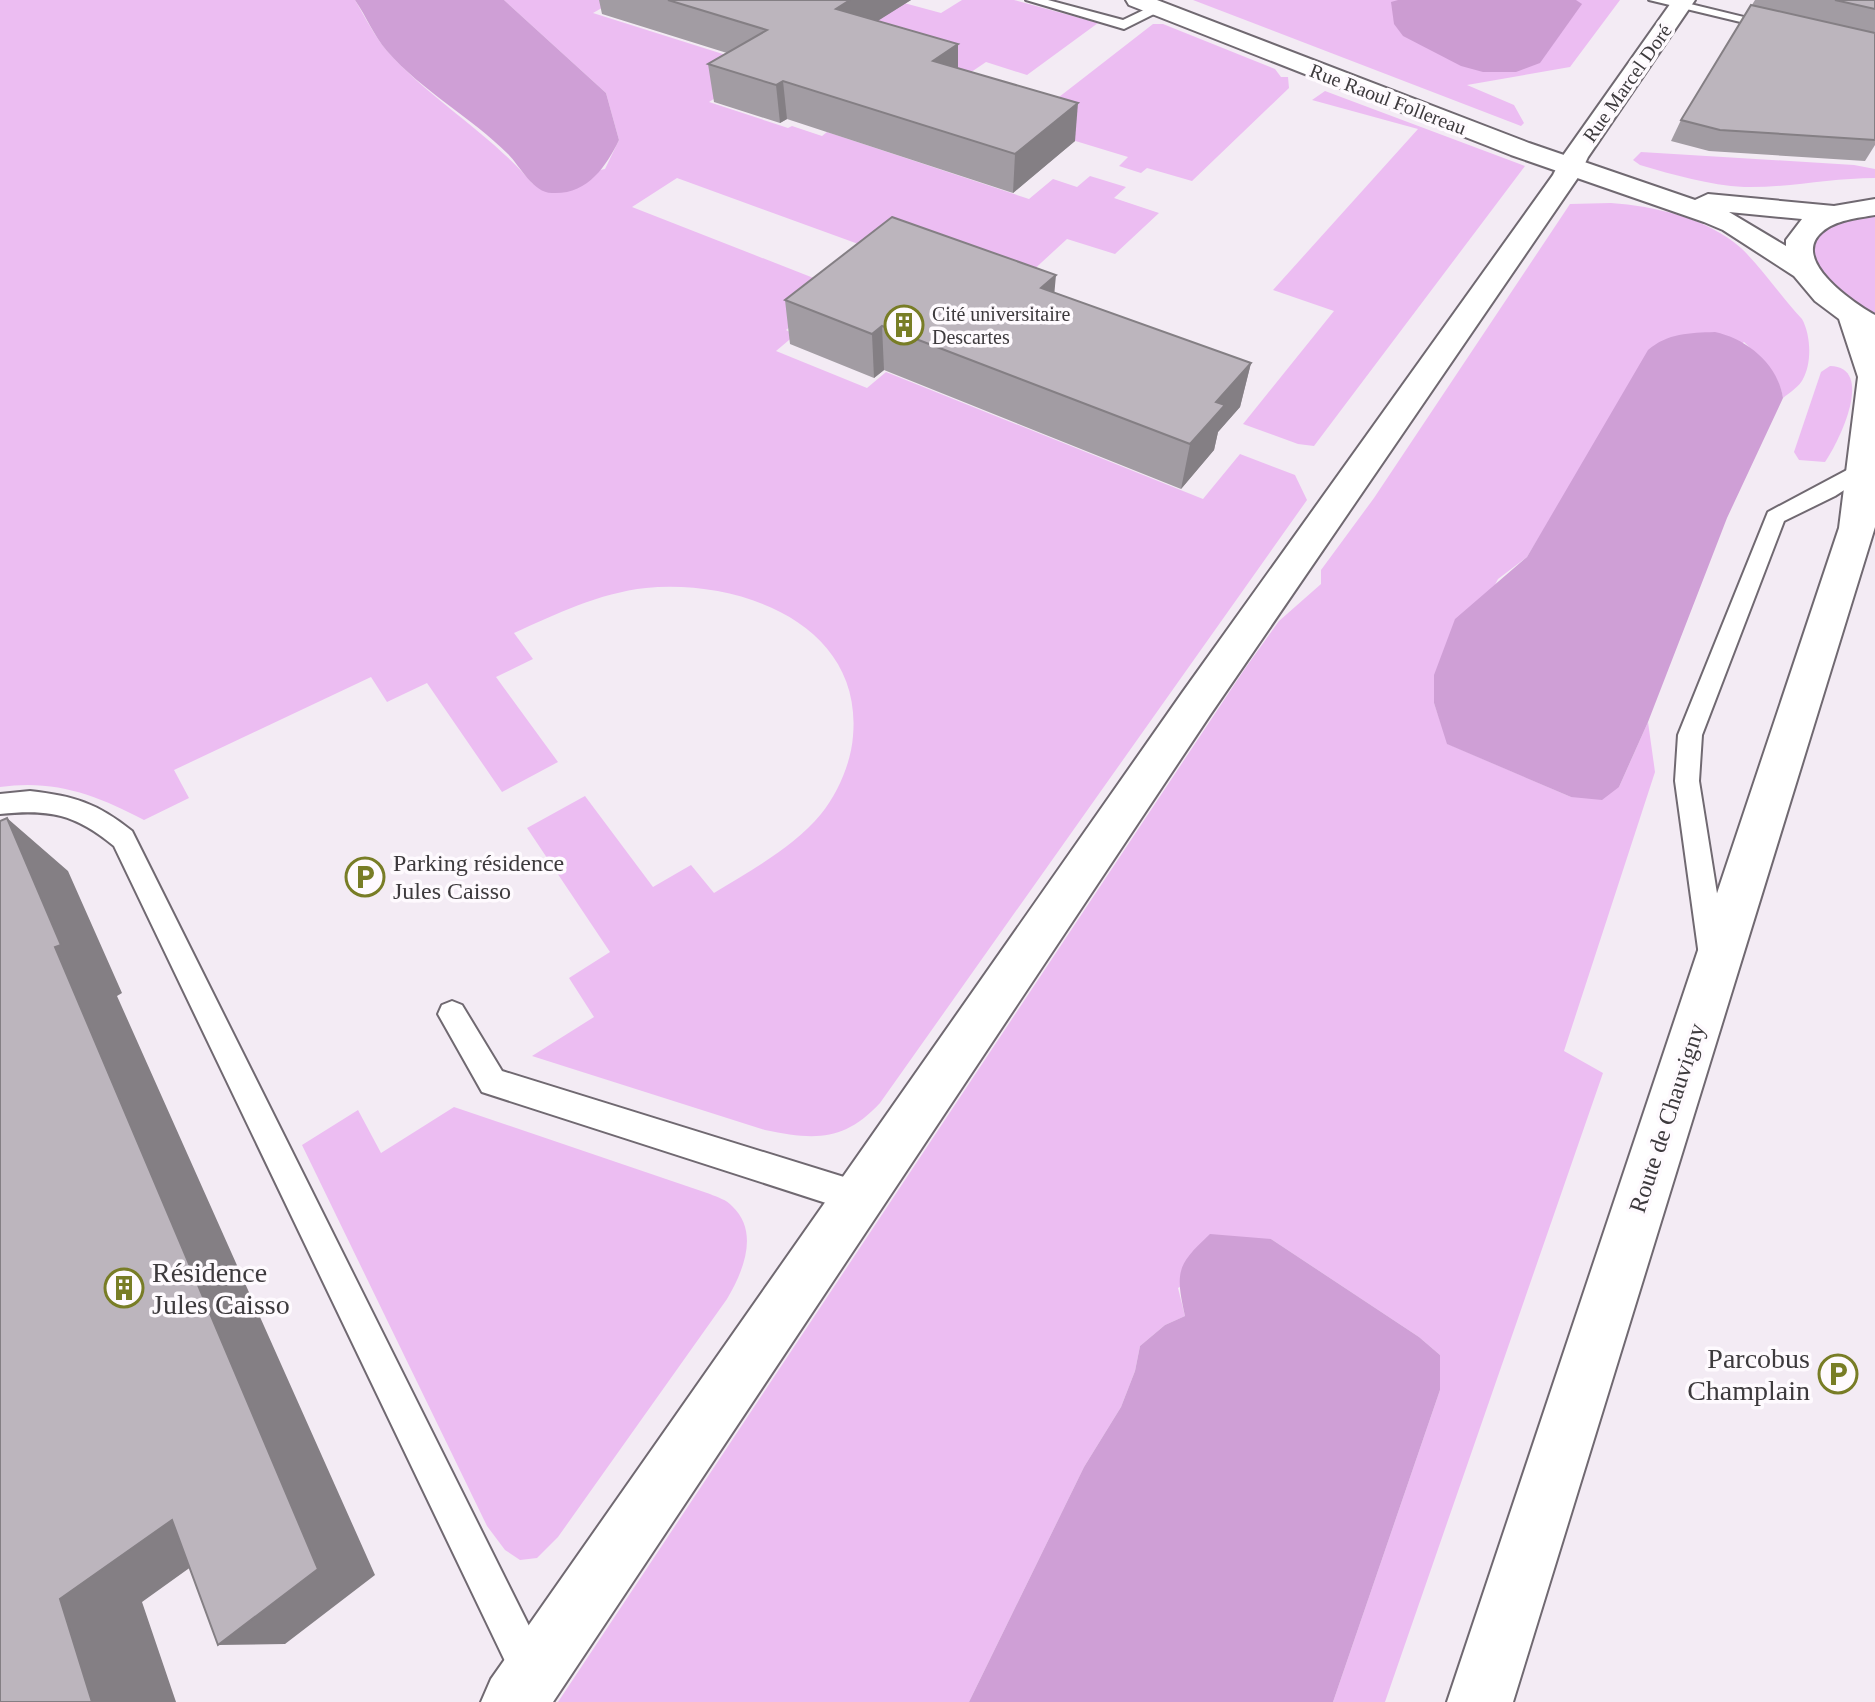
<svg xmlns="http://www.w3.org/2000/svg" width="1875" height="1702" font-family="'Times New Roman',serif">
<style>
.green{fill:#ecbdf2}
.forest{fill:#cf9fd6}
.water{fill:#cc9cd2}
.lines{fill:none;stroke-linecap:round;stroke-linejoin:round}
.lane-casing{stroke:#706971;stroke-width:4}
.street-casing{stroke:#706971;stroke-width:4}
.secondary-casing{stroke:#706971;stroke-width:4}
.lane{fill:#fff;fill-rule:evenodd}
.street{fill:#fff;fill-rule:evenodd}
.secondary{fill:#fff;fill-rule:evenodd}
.wall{fill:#a29ca3}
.shaded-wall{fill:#847f84}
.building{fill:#bcb5bd;stroke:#847f84;stroke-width:2}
.labels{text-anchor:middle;stroke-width:7;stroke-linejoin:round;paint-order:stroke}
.far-street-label{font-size:20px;fill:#3d3a3d;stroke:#fefafe}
.far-poi-label{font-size:20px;fill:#3d3a3d;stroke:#fefafe;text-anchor:start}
.poi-label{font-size:24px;fill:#3d3a3d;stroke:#fefafe;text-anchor:start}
.street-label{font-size:24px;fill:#3d3a3d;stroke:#fefafe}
.near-poi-label{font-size:28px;fill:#3d3a3d;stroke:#fefafe;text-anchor:start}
</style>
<rect width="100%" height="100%" fill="#f3ebf4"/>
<g class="green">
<path d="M0,0H355C365,17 375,37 388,52C432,101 491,134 533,184L605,169L619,140L606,93L504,0H616L593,13L764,67L709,102L788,128L792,126L822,136L827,132L1029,199L1053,179L1077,187L1090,176L1126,187L1114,198L1159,213L1115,254L1067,239L1004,297L677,178L632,207L839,288L786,330L795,335L776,351L867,388L886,372L1203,499L1240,454L1295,475L1307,500L880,1103C844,1142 814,1140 765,1130L532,1056L594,1017L569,978L610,952L527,828L585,796L653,887L691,865L714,893C751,870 793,848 821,814C838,793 851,763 853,736C863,623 739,579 646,588C599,593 556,614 514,633L533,659L496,677L558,762L502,792L427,683L387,702L371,677L174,770L189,798L144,820C97,795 54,779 0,787Z"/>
<path d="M653,0H893L941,13L962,0H1014L1098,23L1027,75L986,62L958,81Z"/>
<path d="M1193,0H1620L1570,67L1467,85L1514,105L1524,123L1521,126Z"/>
<path d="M1153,24H1163L1275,69L1281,77H1288L1289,88L1192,181L1147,168L1141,173L1119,166L1128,157L1023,125Z"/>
<path d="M1325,91L1525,166L1314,446L1298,444L1243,424L1334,311L1273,290L1418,129L1312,100Z"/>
<path d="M1641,152L1854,165L1875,169V178C1831,178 1788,188 1744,187C1709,185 1674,175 1640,165L1633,160Z"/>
<path d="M1611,203C1654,206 1707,218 1741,248C1761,267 1782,298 1802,319C1811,335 1812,363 1803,379C1800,386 1789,393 1783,398C1779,373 1761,359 1744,342L1576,476L1527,557L1498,579L1434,703L1448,744L1571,797L1619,787L1648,722L1655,772L1564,1051L1603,1073L1385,1702H1333L1440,1390V1355L1419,1337L1271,1239L1178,1288L1185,1316L1165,1325L1140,1346L1135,1371L1121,1407L1084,1467L969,1702H558L1244,670L1279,621L1321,584V570L1374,498L1570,204Z"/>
<path d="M1875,215V318L1859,309L1814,266L1813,245C1826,222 1850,218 1875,215Z"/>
<path d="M1830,366C1875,367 1840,440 1825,462L1799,460L1794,452L1821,372Z"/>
<path d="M454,1107L710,1194C717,1197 727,1200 732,1206C760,1232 743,1272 727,1299L558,1537L537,1558L520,1560L505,1550L487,1526L302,1145L358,1110L381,1153Z"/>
</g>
<g class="forest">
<path d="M355,0H504L606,93L619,140C606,167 587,195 552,193C533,193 520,166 508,154C471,117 423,92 387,51C374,36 366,16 355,0Z"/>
<path d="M1715,332C1747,339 1778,364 1783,398L1727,518L1648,722L1619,787L1602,800L1571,797L1447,744L1434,703V675L1455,619L1527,557L1648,350C1668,333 1689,333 1715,332Z"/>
<path d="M1210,1234L1271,1239L1419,1337L1440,1355V1390L1333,1702H969L1084,1467L1121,1407L1135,1371L1140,1346L1165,1325L1185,1316C1175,1271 1177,1265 1210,1234Z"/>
</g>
<path class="water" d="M1398,0H1576L1582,4L1540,63L1516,72H1483L1461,66L1403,36L1394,24L1391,2Z"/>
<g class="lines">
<defs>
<g id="lane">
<path d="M1026,0H1048L1123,20L1152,6L1164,9L1124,29Z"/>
<path d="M1649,0H1674L1785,27L1778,31Z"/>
<path d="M1862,462L1872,469L1869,474L1835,496L1784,521L1702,735L1699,781L1727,956L1723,965L1713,968L1703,965L1699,956L1675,781L1678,735L1768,512Z"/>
<path d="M30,791C74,796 97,803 132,831L545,1658L550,1672L545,1686L531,1691L517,1686L114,846C75,814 50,809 0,814V794Z"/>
<path d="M452,1001L462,1005L502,1071L860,1182L871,1187L876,1198L871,1209L860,1214L482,1092L438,1014L442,1005Z"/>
</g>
<path id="street" d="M1673,0H1695L1588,157L1579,176L1210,715L553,1702H481L491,1679L1182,693L1553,175L1562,157Z"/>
<path id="secondary" d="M1126,0H1157L1529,143L1695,200L1708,194L1834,206L1875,199V215C1858,218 1835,220 1822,232C1789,260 1855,304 1875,315V527L1513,1702H1447L1839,528L1858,377L1839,319L1815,301L1794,276L1723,230L1704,222L1511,155L1129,5ZM1729,212L1802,219L1786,240V246Z"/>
</defs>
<use href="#lane" class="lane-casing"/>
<use href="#street" class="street-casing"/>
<use href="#secondary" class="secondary-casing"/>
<use href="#lane" class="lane"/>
<use href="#street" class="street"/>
<use href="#secondary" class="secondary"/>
</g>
<g class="wall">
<path d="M599,0H911L877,21L958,44V68L1075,141L1013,193L787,119L780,123L714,102L708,64L727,53L602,14Z"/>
<path d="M1755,0H1875V145L1865,161L1709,151L1671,141L1681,120Z"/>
<path d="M1055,293L1251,363L1240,407L1218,432L1214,450L1181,489L884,370L874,378L790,344L785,300Z"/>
</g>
<g class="shaded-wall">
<path d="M850,0H911L838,46L836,9Z"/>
<path d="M958,44V82L933,61Z"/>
<path d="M783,81L787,119L780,123L776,85Z"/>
<path d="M1078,103L1075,141L1013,193L1015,154Z"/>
<path d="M1056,275L1052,319L1041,288Z"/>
<path d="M882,326L884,370L874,378L872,334Z"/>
<path d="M1251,363L1240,407L1218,432L1214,450L1181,489L1190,444L1216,402Z"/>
<path d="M7,818L68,871L122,993L117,996L375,1575L285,1644L218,1645L55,947Z"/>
<path d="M172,1520L241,1531L142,1602L176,1702H92L60,1599Z"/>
</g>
<g class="building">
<path d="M668,0H850L836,9L958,44L933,61L1078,103L1015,154L783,81L776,85L708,64L767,30Z"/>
<path d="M1835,0H1875V9Z"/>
<path d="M1751,5L1875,33V140L1720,130L1681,120Z"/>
<path d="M892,217L1056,275L1041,288L1251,363L1216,402L1225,405L1190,444L882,326L872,334L785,300Z"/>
<path d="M7,818L61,945L55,947L318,1569L218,1645L172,1520L60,1599L92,1702H0V821Z"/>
</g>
<defs>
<symbol id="building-ring" viewBox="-11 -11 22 22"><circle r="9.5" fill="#fefafe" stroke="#787d26" stroke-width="1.5"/><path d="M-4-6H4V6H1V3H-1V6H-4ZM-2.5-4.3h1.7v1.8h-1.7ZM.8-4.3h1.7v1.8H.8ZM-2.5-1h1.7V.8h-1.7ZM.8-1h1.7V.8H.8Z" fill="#787d26"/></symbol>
<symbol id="parking-ring" viewBox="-11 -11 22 22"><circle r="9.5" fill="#fefafe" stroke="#787d26" stroke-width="1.5"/><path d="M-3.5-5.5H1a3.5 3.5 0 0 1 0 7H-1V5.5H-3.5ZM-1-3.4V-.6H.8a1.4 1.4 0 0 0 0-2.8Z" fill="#787d26"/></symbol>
</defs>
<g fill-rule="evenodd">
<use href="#building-ring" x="882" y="303" width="44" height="44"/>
<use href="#parking-ring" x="343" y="855" width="44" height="44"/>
<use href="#building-ring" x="102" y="1266" width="44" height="44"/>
<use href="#parking-ring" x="1816" y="1352" width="44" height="44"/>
</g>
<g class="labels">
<g class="far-street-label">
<text transform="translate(1627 83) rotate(-55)" y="7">Rue Marcel Doré</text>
<text transform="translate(1388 99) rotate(21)" y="7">Rue Raoul Follereau</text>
</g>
<g class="far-poi-label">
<text x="932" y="321">Cité universitaire<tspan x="932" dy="23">Descartes</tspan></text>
</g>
<g class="poi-label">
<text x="393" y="871">Parking résidence<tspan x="393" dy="28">Jules Caisso</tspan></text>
</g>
<g class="street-label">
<text transform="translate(1667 1118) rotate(-72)" y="8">Route de Chauvigny</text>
</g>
<g class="near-poi-label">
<text x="152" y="1282">Résidence<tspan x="152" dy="32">Jules Caisso</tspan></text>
<text x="1810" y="1368" text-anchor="end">Parcobus<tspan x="1810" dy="32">Champlain</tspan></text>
</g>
</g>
</svg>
